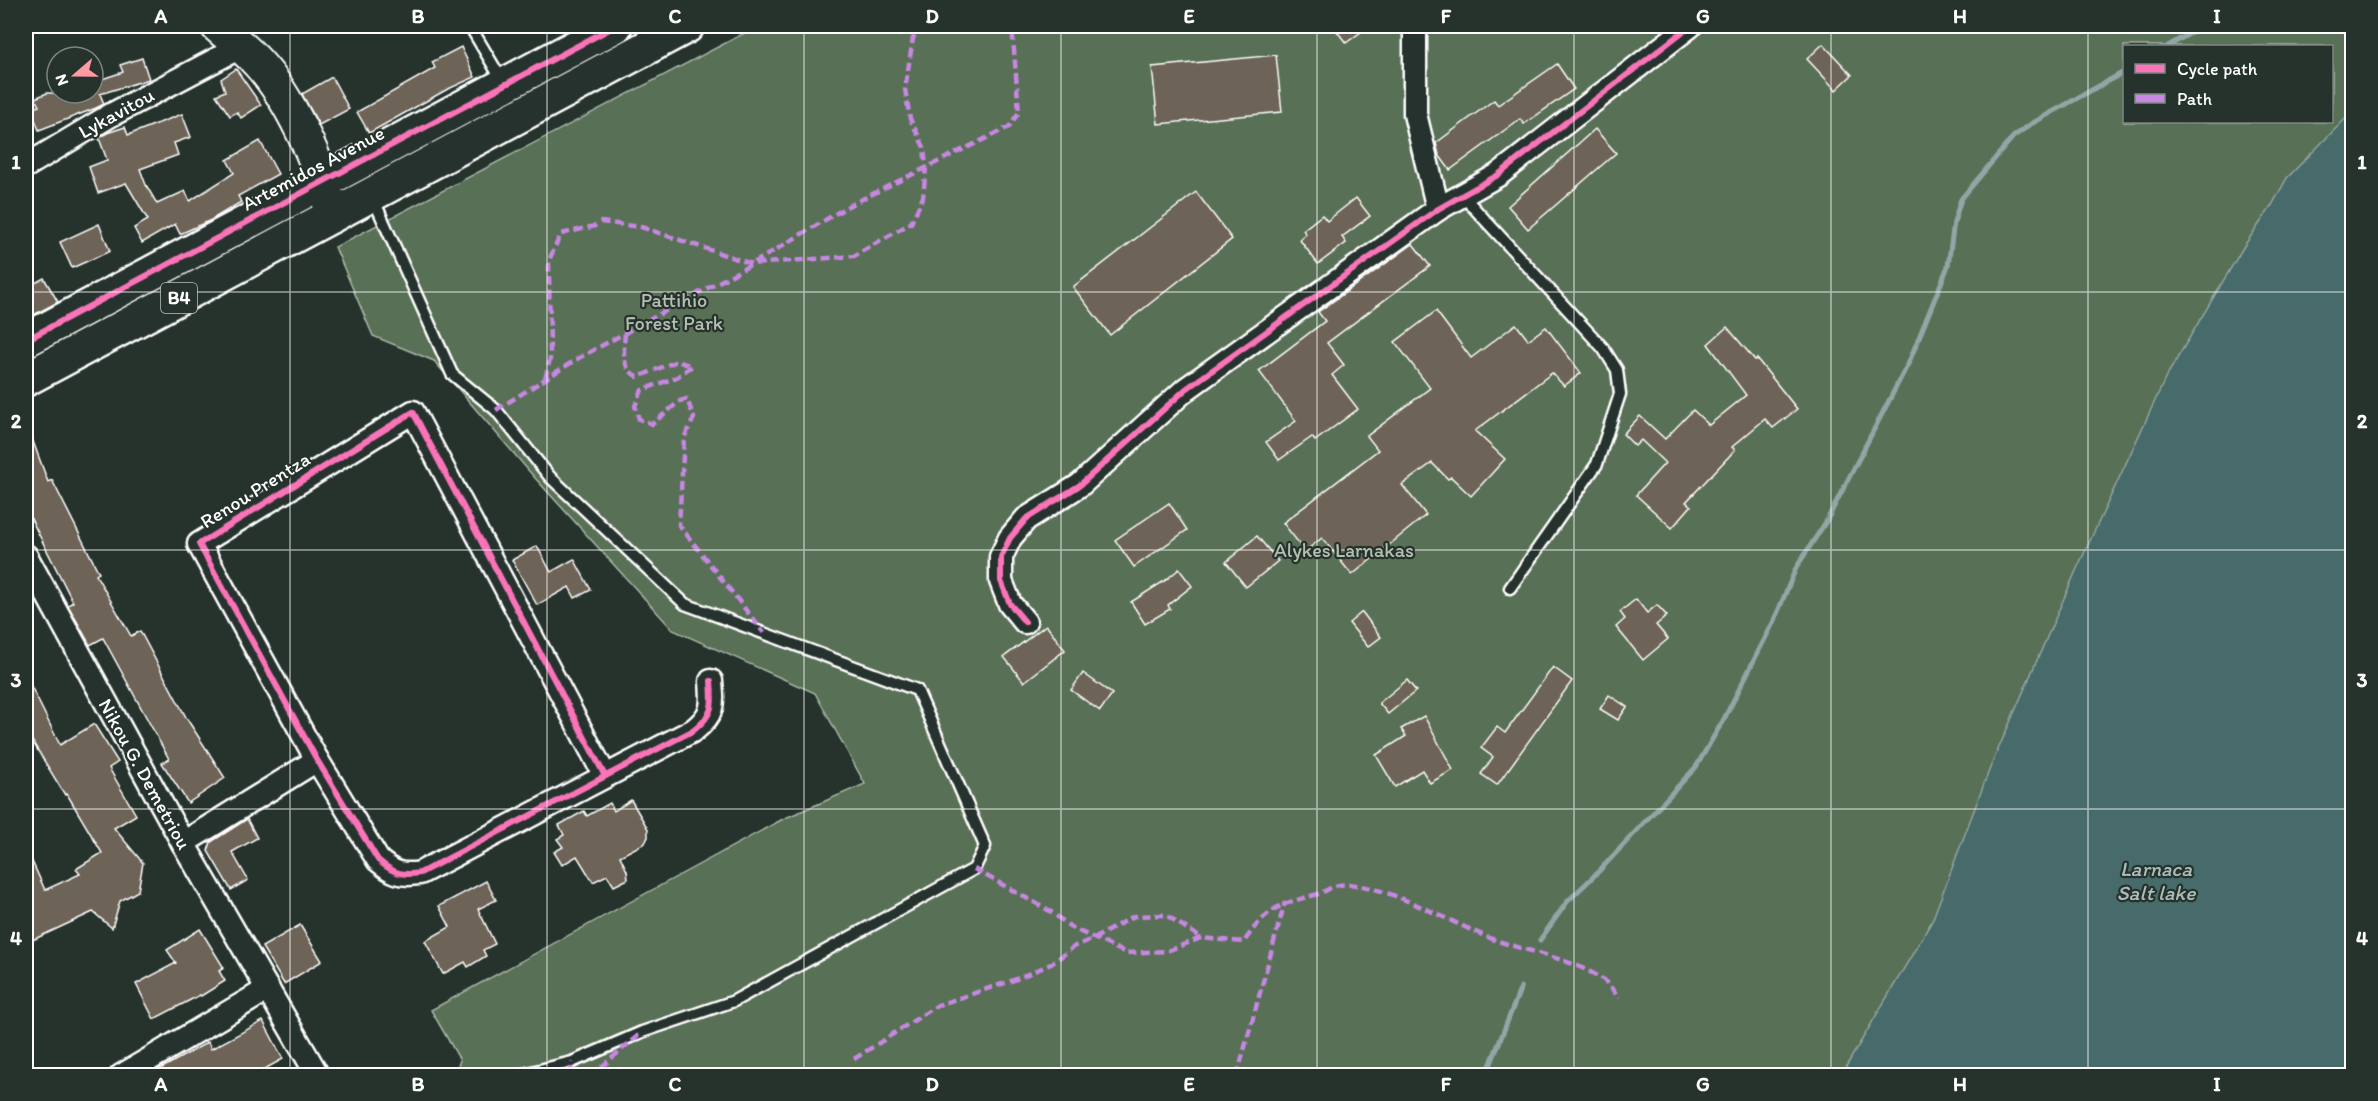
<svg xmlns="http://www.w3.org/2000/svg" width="2378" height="1101" font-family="Itim,sans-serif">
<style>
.green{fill:#597054;stroke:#acb8aa;stroke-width:1.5;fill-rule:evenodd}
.water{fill:#476b6b;stroke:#91a6a6;stroke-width:1.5}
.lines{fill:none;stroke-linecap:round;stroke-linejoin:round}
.stream{stroke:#91a6a6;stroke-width:5}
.building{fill:#6d6357;stroke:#fff;stroke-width:1.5}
.lane-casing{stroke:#fff;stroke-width:15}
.street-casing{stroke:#fff;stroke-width:27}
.secondary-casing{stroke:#fff;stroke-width:36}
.primary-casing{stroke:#fff;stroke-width:38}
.lane{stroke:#26332d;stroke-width:10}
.street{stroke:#26332d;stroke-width:22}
.secondary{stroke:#26332d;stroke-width:32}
.primary{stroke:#26332d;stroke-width:33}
.quiet{stroke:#c787e3;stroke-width:4.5;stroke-dasharray:9 4.5;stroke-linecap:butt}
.cycleway-casing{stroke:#26332d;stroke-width:10}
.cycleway{stroke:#fb73b8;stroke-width:6}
.grid{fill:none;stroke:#fff;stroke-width:1.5;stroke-opacity:0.55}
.labels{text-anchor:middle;stroke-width:4.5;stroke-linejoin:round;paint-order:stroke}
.shield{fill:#26332d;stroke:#bec2c0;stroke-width:1.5}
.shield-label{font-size:18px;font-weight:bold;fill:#fff}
.street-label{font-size:20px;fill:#fff;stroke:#26332d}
.park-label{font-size:20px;fill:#b4bfb2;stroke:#26332d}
.water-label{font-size:21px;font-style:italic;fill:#acbcbc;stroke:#26332d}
.neatline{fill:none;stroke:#fff;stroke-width:2}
.grid-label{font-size:20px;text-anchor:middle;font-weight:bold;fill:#fff}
</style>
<rect width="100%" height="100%" fill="#26332d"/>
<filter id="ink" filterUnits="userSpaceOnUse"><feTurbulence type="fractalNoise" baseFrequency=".0167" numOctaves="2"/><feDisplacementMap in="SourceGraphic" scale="12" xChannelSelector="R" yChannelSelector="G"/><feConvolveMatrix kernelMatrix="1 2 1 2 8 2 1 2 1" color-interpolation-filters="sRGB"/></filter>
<g filter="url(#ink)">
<path class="green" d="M758,26H2352V1075H455L460,1060L431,1010L783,819L865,784L815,693L673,630L535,478L434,361L373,336L335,247ZM2124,46H2332V122H2124Z"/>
<path class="water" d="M2352,112V1075H1841L1932,921L1990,768L2075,573L2166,377L2244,246L2271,207L2287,178Z"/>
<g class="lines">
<g class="stream">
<path d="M2168,46L2203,26"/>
<path d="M1540,940L1567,902L1599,871L1696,767L1724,719L1774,621L1796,568L1827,520L1909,362L1948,266L1954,222L1961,199L2013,137L2031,124L2124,72"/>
<path d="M1486,1076L1521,987"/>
</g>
</g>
<g class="building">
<path d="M1333,26H1369L1346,43Z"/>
<path d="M1823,44L1852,75L1836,90L1807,59Z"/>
<path d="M461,47L475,77L446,90L369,133L357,112L435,68L432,62Z"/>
<path d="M1276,55L1282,112L1158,124L1152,67Z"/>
<path d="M142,58L149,79L100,94L104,104L96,108L39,130L31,109L39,106L35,98L47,93H93V82L123,72L120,65Z"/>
<path d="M1557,64L1574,89L1524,124L1520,119L1450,170L1439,155L1436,143L1494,100L1498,105Z"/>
<path d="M236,69L261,105L241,118L237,112L230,116L216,95L225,91L221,79Z"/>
<path d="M332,77L349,109L319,125L302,94Z"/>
<path d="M182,114L191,137L174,143L178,155L140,169L146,185L157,204L185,191L190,201L234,173L227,160L260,141L278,174L238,196L241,202L211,220L180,234L175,224L142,243L134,228L148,220L126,183L98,193L89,167L107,160L99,138L107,133L125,127L128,135Z"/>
<path d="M1595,129L1616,153L1528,229L1508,206Z"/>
<path d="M1196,192L1232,239L1110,335L1073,287Z"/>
<path d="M1356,198L1370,216L1342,237L1346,243L1318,264L1300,240L1306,234L1303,230L1322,215L1327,221Z"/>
<path d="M99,224L110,251L72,268L60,242Z"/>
<path d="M1413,244L1430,266L1327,343L1344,365L1332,375L1358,409L1315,441L1312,437L1279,460L1266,442L1296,421L1259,371L1325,321L1318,312Z"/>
<path d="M44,278L58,302L26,319V288Z"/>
<path d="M1436,311L1471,358L1516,324L1528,340L1546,327L1581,373L1564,386L1552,373L1475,431L1505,459L1471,496L1451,477L1448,479L1432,463L1402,485L1426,515L1352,575L1322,538L1305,551L1283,523L1378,450L1367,436L1430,388L1395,342Z"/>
<path d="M1727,327L1755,360L1757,359L1797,409L1773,428L1765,419L1732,447L1735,450L1686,502L1691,506L1672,528L1636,495L1665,463L1641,440L1635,446L1623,434L1640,416L1665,439L1693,410L1709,425L1746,395L1708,344Z"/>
<path d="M27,425L48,482L52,480L99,573L96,575L131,636L140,631L187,719L225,778L188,803L162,763L169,759L103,638L90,645L68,605L73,602L26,509V426Z"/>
<path d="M1169,503L1187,530L1134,567L1115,540Z"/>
<path d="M1257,536L1278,561L1246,587L1226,562Z"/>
<path d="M537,546L551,572L574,559L591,590L575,598L569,587L537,605L512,560Z"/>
<path d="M1179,569L1192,586L1168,605L1170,609L1145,624L1131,602L1166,580Z"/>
<path d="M1636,599L1647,613L1657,605L1667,616L1656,625L1668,639L1643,660L1616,627L1625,619L1620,612Z"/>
<path d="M1362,612L1381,637L1368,647L1349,623Z"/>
<path d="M1046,625L1065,650L1024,682L1004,657Z"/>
<path d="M1553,667L1572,681L1497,785L1481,774L1493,757L1481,748L1497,727L1505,733Z"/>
<path d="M1083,673L1112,694L1100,711L1071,690Z"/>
<path d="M26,676L60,745L94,724L118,762L109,768L136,815L114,828L143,863L138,891L120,901L112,928L93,912L26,943V848L45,890L80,874L76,869L102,853L67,794L65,795L26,731Z"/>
<path d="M1407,680L1416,691L1388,714L1379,703Z"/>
<path d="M1609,695L1627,707L1618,720L1600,709Z"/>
<path d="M1424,716L1453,770L1430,783L1422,770L1395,787L1376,755L1406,736L1401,729Z"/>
<path d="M631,800L648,829V837L645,843L620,856L627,871L628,879L614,886L607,875L593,882L577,856L562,865L554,852L563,847L557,839L564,835L559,825L584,811L587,816L610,803L614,811Z"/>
<path d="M247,819L257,838L232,852L248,880L231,890L208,851L211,842Z"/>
<path d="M486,881L496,900L478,909L495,944L483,950L486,956L468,967L465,962L443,974L425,941L450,927L439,906Z"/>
<path d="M300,925L322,961L284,984L262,947Z"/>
<path d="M200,929L224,968L219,971L225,981L201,996L200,995L154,1019L136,984L176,963L167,950Z"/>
<path d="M263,1021L283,1059L252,1076H148L208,1042L211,1049Z"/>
</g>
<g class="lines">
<defs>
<g id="lane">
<path d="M470,26L503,82"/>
<path d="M1462,195L1603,348L1617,370L1620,394L1597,464L1510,588"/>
<path d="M373,198L452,374L496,410L550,477L685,604L917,690L985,846L974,869L734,1001L642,1032L572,1062L515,1076"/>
</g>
<g id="street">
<path d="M1415,26V114L1438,209"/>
<path d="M26,166L111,115L240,47"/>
<path d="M26,556L183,843L318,1076"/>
<path d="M1025,622L1010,604L1001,581V557L1010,538L1026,519L1080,485L1186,389L1438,209L1498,175L1690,26"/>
<path d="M605,776L413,412L199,544L317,760L378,860C393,873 401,876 420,873L694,730C714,714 713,705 711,681"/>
<path d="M183,843L317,760"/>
<path d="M121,1076L268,989"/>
</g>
<path id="secondary" d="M217,26C230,38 246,49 258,63C289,96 320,163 330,207"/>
<g id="primary">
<path d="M26,340L615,26"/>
<path d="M26,379L687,26"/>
</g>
</defs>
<use href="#lane" class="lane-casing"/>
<use href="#street" class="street-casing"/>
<use href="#secondary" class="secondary-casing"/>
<use href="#primary" class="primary-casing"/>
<use href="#lane" class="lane"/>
<use href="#street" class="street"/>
<use href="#secondary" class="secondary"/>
<use href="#primary" class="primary"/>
<g class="quiet">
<path d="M625,333C624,350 620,368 638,377L677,361L692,366L677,377L642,390L635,406L639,419L652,424L680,401L687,399L694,418L684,438L679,525L764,633"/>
<path d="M545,379L550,359L549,260L561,234L595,226L601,222L641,227L752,264L854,256L911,223L923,197L926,168L924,147L910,119L905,89L913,38L925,26"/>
<path d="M496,410L577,359L752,264L850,205L1009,127L1019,112L1012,26"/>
<path d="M974,869L1050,911L1072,928L1126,953L1167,951L1201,938L1244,942C1268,906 1279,905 1318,894C1325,892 1332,886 1339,885C1377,878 1459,928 1498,941C1533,953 1569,958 1601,978C1608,982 1614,992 1619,998"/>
<path d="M854,1059L938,1005L1014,980L1051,964L1075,946L1095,938L1134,916L1166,915L1201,938"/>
<path d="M520,1075L521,1076"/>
<path d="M570,1076L572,1062"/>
<path d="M591,1076L642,1032"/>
<path d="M1237,1076L1285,902"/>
</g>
<defs>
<g id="cycleway">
<path d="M26,340L615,26"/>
<path d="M1025,622L1010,604L1001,581V557L1010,538L1026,519L1080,485L1186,389L1438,209L1498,175L1690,26"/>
<path d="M605,776L413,412L199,544L317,760L378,860C393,873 401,876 420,873L694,730C714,714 713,705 711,681"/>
</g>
</defs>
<use href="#cycleway" class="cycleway-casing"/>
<use href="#cycleway" class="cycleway"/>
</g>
</g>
<path class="grid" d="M290,26V1076M547,26V1076M804,26V1076M1061,26V1076M1317,26V1076M1574,26V1076M1831,26V1076M2088,26V1076M26,292H2352M26,550H2352M26,809H2352"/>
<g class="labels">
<rect class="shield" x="161" y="283" width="36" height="30" rx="4.5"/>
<g class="shield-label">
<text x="179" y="304">B4</text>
</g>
<g class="street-label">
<text transform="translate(116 113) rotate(-29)" y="7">Lykavitou</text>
<text transform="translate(313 168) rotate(-28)" y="7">Artemidos Avenue</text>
<text transform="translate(255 490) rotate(-32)" y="7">Renou Prentza</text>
<text transform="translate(145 774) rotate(61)" y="7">Nikou G. Demetriou</text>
</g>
<g class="park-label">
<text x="674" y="307">Pattihio<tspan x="674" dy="23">Forest Park</tspan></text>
<text x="1344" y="557">Alykes Larnakas</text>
</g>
<g class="water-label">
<text x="2156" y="876">Larnaca<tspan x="2156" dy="24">Salt lake</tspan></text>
</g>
</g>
<rect width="2378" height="1101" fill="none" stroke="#26332d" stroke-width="66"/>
<rect x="2123" y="45" width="210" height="78" fill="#26332d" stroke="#7d8581" stroke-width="1.5"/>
<rect x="2135" y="64" width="30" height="9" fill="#fb73b8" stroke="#7d8581" stroke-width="1.5"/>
<text x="2177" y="75" font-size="18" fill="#ffffff">Cycle path</text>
<rect x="2135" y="94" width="30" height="9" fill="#c787e3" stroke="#7d8581" stroke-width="1.5"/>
<text x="2177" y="105" font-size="18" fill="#ffffff">Path</text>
<g transform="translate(75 75) rotate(250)"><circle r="28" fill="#26332d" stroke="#7d8581" stroke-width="1.5"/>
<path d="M0-4.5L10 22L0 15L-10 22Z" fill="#ff9aa2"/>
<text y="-9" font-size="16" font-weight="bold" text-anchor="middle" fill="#ffffff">N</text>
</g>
<rect x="33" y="33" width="2312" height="1035" class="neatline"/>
<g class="grid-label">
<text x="161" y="23">A</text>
<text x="418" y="23">B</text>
<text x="675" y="23">C</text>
<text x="932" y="23">D</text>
<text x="1189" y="23">E</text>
<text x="1446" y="23">F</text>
<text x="1703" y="23">G</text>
<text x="1960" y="23">H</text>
<text x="2217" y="23">I</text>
<text x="16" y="169">1</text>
<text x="2362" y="169">1</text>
<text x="16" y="428">2</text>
<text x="2362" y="428">2</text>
<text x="16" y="687">3</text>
<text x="2362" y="687">3</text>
<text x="16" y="945">4</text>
<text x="2362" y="945">4</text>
<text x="161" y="1091">A</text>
<text x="418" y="1091">B</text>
<text x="675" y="1091">C</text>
<text x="932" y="1091">D</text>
<text x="1189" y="1091">E</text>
<text x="1446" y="1091">F</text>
<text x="1703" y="1091">G</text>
<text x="1960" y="1091">H</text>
<text x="2217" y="1091">I</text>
</g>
</svg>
